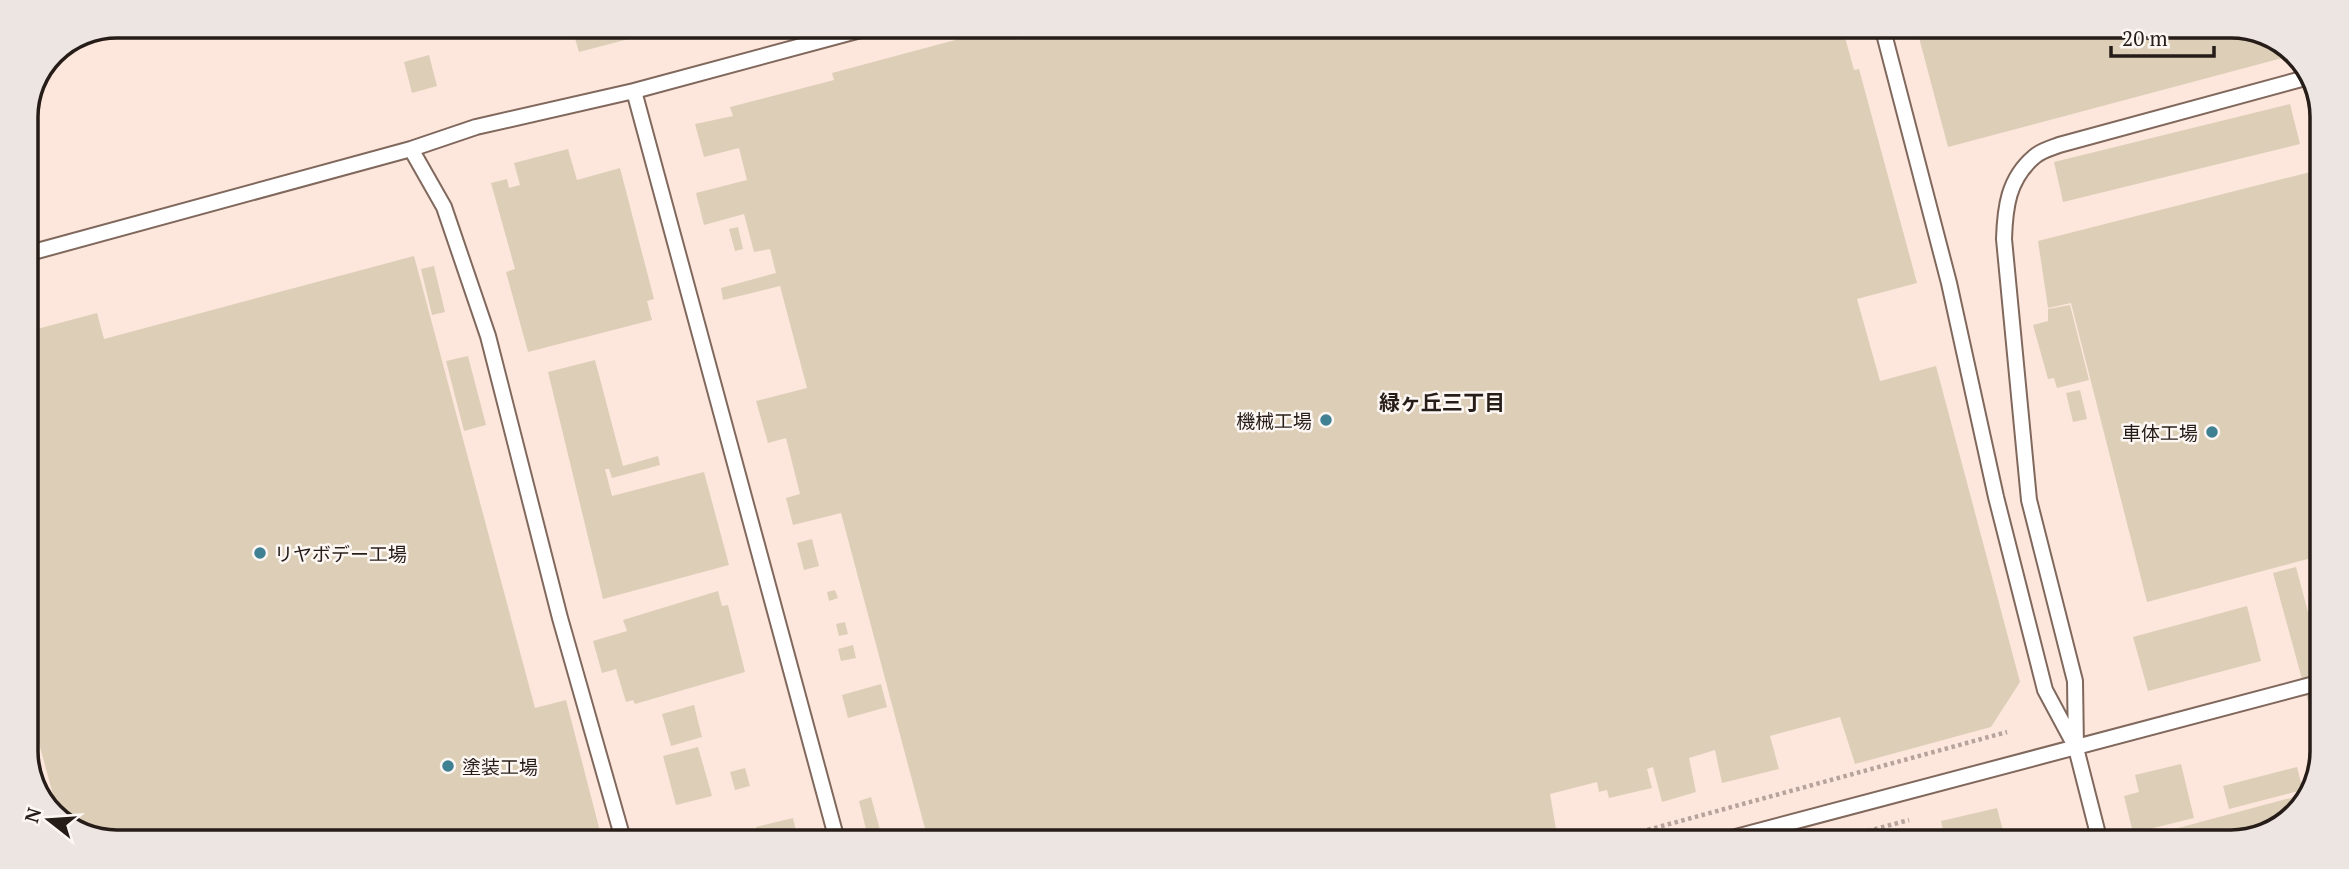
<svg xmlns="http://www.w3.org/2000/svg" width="2349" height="869" font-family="'PT Serif','Noto Sans JP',serif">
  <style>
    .building { fill: #ddcfb7 }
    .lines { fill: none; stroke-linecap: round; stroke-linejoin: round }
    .lane-casing { stroke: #80685d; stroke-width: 18 }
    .path { stroke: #b6a39b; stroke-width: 4.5; stroke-dasharray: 3.5 3.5; stroke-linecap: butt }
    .lane { stroke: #fff; stroke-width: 14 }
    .poi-dot { fill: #3f8093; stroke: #fdf7f4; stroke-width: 2.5 }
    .labels { text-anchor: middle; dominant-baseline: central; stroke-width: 5; stroke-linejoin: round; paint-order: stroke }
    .poi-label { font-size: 19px; fill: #261c18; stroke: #fdf7f4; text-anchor: end }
    .neighbourhood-label { font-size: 21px; font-weight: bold; fill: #261c18; stroke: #fdf7f4 }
    .rim { fill: none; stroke: #261c18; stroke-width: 3.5 }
  </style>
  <rect width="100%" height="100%" fill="#fde6dc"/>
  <!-- building -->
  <path class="building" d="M237,27H262L260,34Z
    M705,28H737L708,37Z
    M1000,28H1012L1016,40L1058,28L1843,30L1854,70L1859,69L1917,283L1857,299L1880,381L1936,366L2020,682L1991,727L1855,764L1840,717L1770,736L1779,769L1722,783L1715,750L1689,758L1696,792L1662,802L1653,767L1647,769L1652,788L1609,798L1607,790L1599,792L1597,782L1550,794L1556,829L1507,841L928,840L841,513L793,525L786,498L800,494L786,438L768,443L756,401L807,388L780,286L723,300L721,288L776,273L770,249L754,252L744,214L704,225L696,193L747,180L739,148L704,157L695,124L733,116L730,107L834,80L832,73Z
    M1917,30L2261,31L2294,55L1948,147Z
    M640,32V36L579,52L574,35Z
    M429,55L437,86L412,93L404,62Z
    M2290,104L2300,144L2063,202L2054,162Z
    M568,149L577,180L620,168L654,299L647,301L652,320L528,352L506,272L515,269L491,183L507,179L509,188L520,185L514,163Z
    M2322,169L2319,556L2147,602L2071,303L2048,308L2038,241Z
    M27,178L34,204L26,206V178Z
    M738,227L743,249L735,251L729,229Z
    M414,256L535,708L566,700L602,839L88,838L59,817L26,695V411L30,410L26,395V374L31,373L26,356V332L97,313L104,339Z
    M434,266L445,312L432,315L421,269Z
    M2070,305L2089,380L2057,388L2054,378L2048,379L2033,325L2048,321V309Z
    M468,356L486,425L464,431L446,361Z
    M595,360L623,466L658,456L660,465L612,478L609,469H605L612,496L704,472L729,565L603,599L548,372Z
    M2080,390L2087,419L2073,422L2066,393Z
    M812,539L819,566L804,570L797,543Z
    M2296,567L2319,653L2317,734L2273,573Z
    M835,590L838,598L829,601L827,592Z
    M718,591L722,606L728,605L745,672L635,704L633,700L626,702L616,669L602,673L593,641L627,631L623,620Z
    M2247,606L2261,661L2148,691L2133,637Z
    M845,622L848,634L839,636L836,624Z
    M853,645L856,658L841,661L838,649Z
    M881,684L887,707L848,718L842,695Z
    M694,705L702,737L671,746L662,714Z
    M698,747L712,796L676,805L663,756Z
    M2181,764L2194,818L2133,833L2124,796L2139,792L2135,775Z
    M2297,767L2303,790L2229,809L2223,786Z
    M745,768L750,786L735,790L730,772Z
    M2309,793L2282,827L2232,843L2126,842Z
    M871,797L880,830L867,833L859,801Z
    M1997,808L2006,842H1918L1944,834L1941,821Z
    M793,818L798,839H759L756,827Z
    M903,834L904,840H887V839Z"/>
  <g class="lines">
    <defs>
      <path id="lane" d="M1883,30L1949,283L1996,497L2045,690L2074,744
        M634,91L837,840
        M411,149L444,207L488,336L560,618L623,839
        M26,254L411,149L476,127L634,91L868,28
        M1717,842L2318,683
        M2100,842L2076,748L2075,681L2029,500L2004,239C2005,208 2008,179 2034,157C2040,151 2051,148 2059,145L2309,77"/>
    </defs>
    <!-- lane casing -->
    <use href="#lane" class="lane-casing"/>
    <!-- path -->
    <path class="path" d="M2310,715L2318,712
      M1607,841L2007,732
      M1827,842L1909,820"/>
    <!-- lane -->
    <use href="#lane" class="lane"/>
  </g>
  <!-- markers -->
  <g class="poi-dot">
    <circle cx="1326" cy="420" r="7"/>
    <circle cx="2212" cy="432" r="7"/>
    <circle cx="260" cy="553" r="7"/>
    <circle cx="448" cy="766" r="7"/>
  </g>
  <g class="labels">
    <!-- poi labels -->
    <g class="poi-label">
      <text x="1312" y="420">機械工場</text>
      <text x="2198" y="432">車体工場</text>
      <text x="274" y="553" text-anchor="start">リヤボデー工場</text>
      <text x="462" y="766" text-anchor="start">塗装工場</text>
    </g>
    <!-- neighbourhood labels -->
    <g class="neighbourhood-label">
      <text x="1442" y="402">緑ヶ丘三丁目</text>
    </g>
  </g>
  <!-- crop -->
  <path d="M0 0H2349V869H0ZM117 38H2231A79 79 0 0 1 2310 117V751A79 79 0 0 1 2231 830H117A79 79 0 0 1 38 751V117A79 79 0 0 1 117 38Z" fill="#ece5e2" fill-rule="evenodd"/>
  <path class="rim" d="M117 38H2231A79 79 0 0 1 2310 117V751A79 79 0 0 1 2231 830H117A79 79 0 0 1 38 751V117A79 79 0 0 1 117 38Z"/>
  <!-- north arrow -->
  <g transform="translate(49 820) rotate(287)" stroke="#fdf7f4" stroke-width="5" paint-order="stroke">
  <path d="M0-5L12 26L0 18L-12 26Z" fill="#261c18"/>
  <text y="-10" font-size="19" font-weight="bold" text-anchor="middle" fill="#261c18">N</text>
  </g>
  <!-- scale -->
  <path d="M2111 46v10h103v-10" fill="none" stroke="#261c18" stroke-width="3.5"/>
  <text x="2122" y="46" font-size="21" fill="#261c18" stroke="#fdf7f4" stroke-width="5" paint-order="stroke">20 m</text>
</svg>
